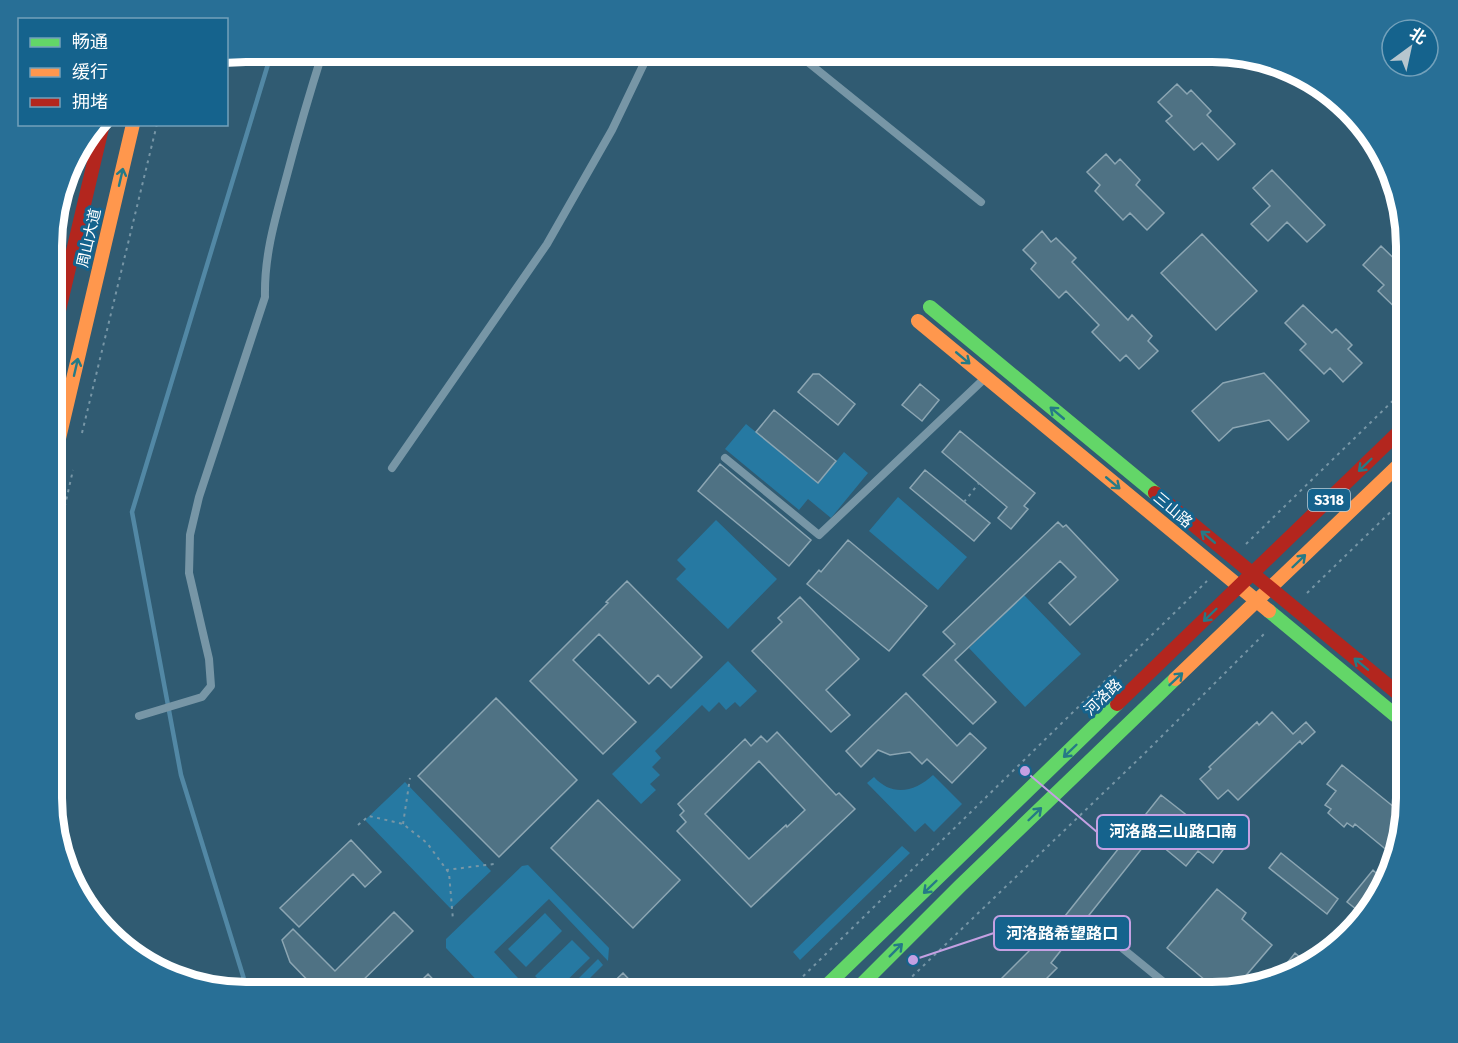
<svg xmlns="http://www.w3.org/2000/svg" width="1458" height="1043" font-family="'Fira Sans','Noto Sans SC',sans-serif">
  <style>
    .green { fill: #2679a2 }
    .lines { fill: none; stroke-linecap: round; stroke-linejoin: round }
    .stream { stroke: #5288a5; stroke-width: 4.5 }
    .building { fill: #4f7284; stroke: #8ca6b3; stroke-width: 1.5; fill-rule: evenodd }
    .path { stroke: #7796a6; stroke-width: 2; stroke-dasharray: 3 4.5; stroke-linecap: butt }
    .lane { stroke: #7796a6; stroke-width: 8 }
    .fast { stroke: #63d668; stroke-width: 14 }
    .slow { stroke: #ff974d; stroke-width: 14 }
    .jam { stroke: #b3261e; stroke-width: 14 }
    .oneway { stroke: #257a86 }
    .labels { text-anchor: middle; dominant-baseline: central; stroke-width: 6; stroke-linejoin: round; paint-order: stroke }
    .shield { fill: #15638d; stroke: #b9d0dd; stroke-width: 1.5 }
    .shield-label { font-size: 14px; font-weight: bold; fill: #fff }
    .street-label { font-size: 15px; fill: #fff; stroke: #15638d }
    .rim { fill: none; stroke: #fff; stroke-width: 8 }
    .leader { fill: none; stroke: #c4a0e2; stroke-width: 2 }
    .callout-dot { fill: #c4a0e2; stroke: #15638d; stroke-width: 2 }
    .callout { fill: #15638d; stroke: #c4a0e2; stroke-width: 2 }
    .callout-label { font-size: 16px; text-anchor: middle; font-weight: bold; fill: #fff }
  </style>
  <rect width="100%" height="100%" fill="#305b72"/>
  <!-- green -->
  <path class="green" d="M746,424L818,483L844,452L868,473L831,518L808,499L799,510L725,449Z
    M898,497L967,557L938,590L869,531Z
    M716,520L777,579L728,629L676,579L686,569L677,560Z
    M1024,595L1081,654L1025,707L969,648Z
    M728,661L757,691L740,707L735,702L726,710L719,702L709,712L702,705L655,751L661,758L652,767L660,775L650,784L656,790L641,804L612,774Z
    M933,775L962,804L934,832L925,823L915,832L867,783L874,777C892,797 915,792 933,775Z
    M405,782L491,871L451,909L365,820Z
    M902,846L910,853L800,960L793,952Z
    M528,865L609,948L608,961L549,899L494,952L531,992H488L446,948V939L522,866Z
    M545,913L562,931L526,967L508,949Z
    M572,940L590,958L555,992H551L535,976Z
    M598,959L603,965L576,992H565Z"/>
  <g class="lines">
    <!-- stream -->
    <path class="stream" d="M248,992L181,775L132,512L272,51"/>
  </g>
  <!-- building -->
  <path class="building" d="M1177,84L1187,94L1191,90L1211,111L1207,115L1235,144L1218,160L1202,143L1194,150L1166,121L1172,116L1158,102Z
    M1106,154L1115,164L1120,159L1140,180L1136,185L1164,213L1147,230L1130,213L1123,220L1095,191L1100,185L1087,172Z
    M1272,170L1325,225L1307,242L1287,222L1268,241L1251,224L1270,206L1253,188Z
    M1042,231L1051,242L1056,238L1076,258L1072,262L1128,320L1132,315L1152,336L1148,341L1158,351L1139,369L1126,355L1120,361L1092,332L1099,325L1066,291L1059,298L1031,269L1036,263L1023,250Z
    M1202,234L1257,291L1216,330L1161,273Z
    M1381,246L1407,271V319L1378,291L1384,285L1363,265Z
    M1303,305L1332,333L1336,329L1352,345L1348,349L1362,363L1343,382L1330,368L1324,374L1300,350L1306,344L1285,323Z
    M1264,373L1309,421L1288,440L1269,420L1233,428L1219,441L1192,411L1223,383Z
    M813,374H819L855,404L838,425L798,392Z
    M920,384L939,400L922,421L902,405Z
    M774,410L836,461L818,483L756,432Z
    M960,431L1035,493L1024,506L1028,509L1011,529L998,518L1007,507L942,452Z
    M720,464L811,540L789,566L698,491Z
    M925,470L990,523L974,541L910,488Z
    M1058,522L1063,527L1066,525L1118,580L1070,625L1049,603L1076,577L1060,561L955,660L996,702L973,724L923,675L955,644L943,632Z
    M848,540L927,606L889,651L807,584L819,570L821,572Z
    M627,581L702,657L671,688L658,675L649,684L599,634L573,660L636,722L603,754L530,681L608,603L606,602Z
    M800,597L859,659L826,690L850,715L831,732L752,651L782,622L778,618Z
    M906,693L957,746L970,733L986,748L952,783L927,759L922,764L910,752L890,755L878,750L861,767L846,751Z
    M496,698L577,780L499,857L418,776Z
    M1272,712L1293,734L1306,722L1315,732L1302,744L1300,741L1238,800L1228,790L1218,799L1200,779L1211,769L1209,767L1257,722L1259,725Z
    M777,732L836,795L839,793L855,809L751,907L677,831L686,822L680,815L684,811L678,804L745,739L751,746L761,736L767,742ZM759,761L805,810L787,827L786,825L749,859L705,814Z
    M1342,765L1405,816L1401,837L1389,852L1355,824L1353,827L1347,823L1344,827L1328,813L1331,809L1325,805L1336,791L1327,784Z
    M1161,795L1226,846L1213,863L1198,851L1186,866L1151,837L1051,963L1057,968L1033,992H988L1034,946L1038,950Z
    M598,800L680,880L633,928L551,848Z
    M351,840L381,872L365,887L353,874L299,927L280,908Z
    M1281,853L1338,899L1327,914L1269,868Z
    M1395,853L1398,855L1397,860L1366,917L1347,902L1373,870L1377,874Z
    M1217,889L1246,913L1242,919L1272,945L1237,986L1218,991L1167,948Z
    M394,912L413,931L351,992H319L290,962L282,940L293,929L335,971Z
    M1295,953L1308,964L1299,972L1276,977Z
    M623,973L641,992H603Z
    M428,974L445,992H410Z"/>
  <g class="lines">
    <!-- path -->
    <path class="path" d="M53,227L59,202
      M82,433L157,124
      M964,502L979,483
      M1246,544L1407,387
      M53,558L73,470
      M1307,593L1407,496
      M403,824L410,778
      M358,825L369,816L403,824L427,843L449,873L453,920
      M446,870L494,864
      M474,992L475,988
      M787,992L1207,581
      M896,992L1146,752L1266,632"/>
    <!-- lane -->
    <path class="lane" d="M794,51L981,202
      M806,60L812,51
      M725,458L819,535L984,379
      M392,468L547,244L612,130L650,51
      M139,716L202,697L211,686L209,659L189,573L190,535L199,497L265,297C264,254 276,216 287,175C298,133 310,92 323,51
      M1095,926L1176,992"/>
    <!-- fast -->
    <path class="fast" d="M930,307L1155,493
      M1269,611L1407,725
      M820,992L1117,704
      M854,992L960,886L1175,679"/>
    <!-- slow -->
    <path class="slow" d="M918,321L1269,611
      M53,464L133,124
      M1175,679L1407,457"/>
    <!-- jam -->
    <path class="jam" d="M53,336L103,124
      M1155,493L1407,701
      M1117,704L1407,424"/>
  </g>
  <!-- one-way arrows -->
  <defs><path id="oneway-shaft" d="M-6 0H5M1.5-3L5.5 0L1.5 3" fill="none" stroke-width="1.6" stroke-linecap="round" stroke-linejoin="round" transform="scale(1.5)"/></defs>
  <g class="oneway">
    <use href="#oneway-shaft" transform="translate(121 177) rotate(-77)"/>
    <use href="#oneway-shaft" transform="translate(963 358) rotate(40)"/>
    <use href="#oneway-shaft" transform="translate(76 367) rotate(-77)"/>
    <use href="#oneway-shaft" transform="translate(1057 413) rotate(-140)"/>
    <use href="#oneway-shaft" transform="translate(1365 465) rotate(136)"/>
    <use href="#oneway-shaft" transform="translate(1113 483) rotate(40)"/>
    <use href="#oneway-shaft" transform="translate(1208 537) rotate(-140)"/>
    <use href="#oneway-shaft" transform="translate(1299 561) rotate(-44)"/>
    <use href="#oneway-shaft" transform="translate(1210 615) rotate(136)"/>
    <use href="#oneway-shaft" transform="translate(1361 664) rotate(-141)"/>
    <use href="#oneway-shaft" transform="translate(1176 679) rotate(-43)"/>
    <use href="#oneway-shaft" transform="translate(1070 751) rotate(136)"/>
    <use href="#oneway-shaft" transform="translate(1035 814) rotate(-44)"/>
    <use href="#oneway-shaft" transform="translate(930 887) rotate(136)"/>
    <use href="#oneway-shaft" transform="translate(896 950) rotate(-45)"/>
  </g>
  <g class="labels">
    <!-- shield labels -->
    <rect class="shield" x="1308" y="489" width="42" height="22" rx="4.5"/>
    <g class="shield-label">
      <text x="1329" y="500">S318</text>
    </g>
    <!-- street labels -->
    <g class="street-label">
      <text transform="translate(89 238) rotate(-77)">周山大道</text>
      <text transform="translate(1173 510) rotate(40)">三山路</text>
      <text transform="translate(1103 697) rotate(-44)">河洛路</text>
    </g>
  </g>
  <!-- crop -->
  <path d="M0 0H1458V1043H0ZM246 62H1212A184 184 0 0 1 1396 246V798A184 184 0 0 1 1212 982H246A184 184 0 0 1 62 798V246A184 184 0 0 1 246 62Z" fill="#286f96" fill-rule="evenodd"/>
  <path class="rim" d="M246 62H1212A184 184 0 0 1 1396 246V798A184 184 0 0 1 1212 982H246A184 184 0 0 1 62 798V246A184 184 0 0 1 246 62Z"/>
  <!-- callouts -->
  <path class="leader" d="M1025 771L1097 832M913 960L994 933"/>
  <g class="callout-dot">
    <circle cx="1025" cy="771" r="6"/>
    <circle cx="913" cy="960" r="6"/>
  </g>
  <g class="callout">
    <rect x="1097" y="815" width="152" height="34" rx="6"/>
    <rect x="994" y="916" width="136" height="34" rx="6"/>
  </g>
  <g class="callout-label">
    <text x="1173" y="837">河洛路三山路口南</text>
    <text x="1062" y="939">河洛路希望路口</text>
  </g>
  <!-- legend -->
  <rect x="18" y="18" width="210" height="108" fill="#15638d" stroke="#73a1bb" stroke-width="1.5"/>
  <rect x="30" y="38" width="30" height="9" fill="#63d668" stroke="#73a1bb" stroke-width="1.5"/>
  <text x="72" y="48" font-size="18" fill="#ffffff">畅通</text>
  <rect x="30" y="68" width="30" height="9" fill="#ff974d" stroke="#73a1bb" stroke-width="1.5"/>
  <text x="72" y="78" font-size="18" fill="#ffffff">缓行</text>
  <rect x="30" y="98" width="30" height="9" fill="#b3261e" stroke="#73a1bb" stroke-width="1.5"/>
  <text x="72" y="108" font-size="18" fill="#ffffff">拥堵</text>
  <!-- north arrow -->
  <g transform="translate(1410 48) rotate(33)"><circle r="28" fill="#15638d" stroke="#73a1bb" stroke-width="1.5"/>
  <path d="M0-4.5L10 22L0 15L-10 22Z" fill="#b7c6ce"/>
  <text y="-9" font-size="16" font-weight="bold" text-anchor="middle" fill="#ffffff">北</text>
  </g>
</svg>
